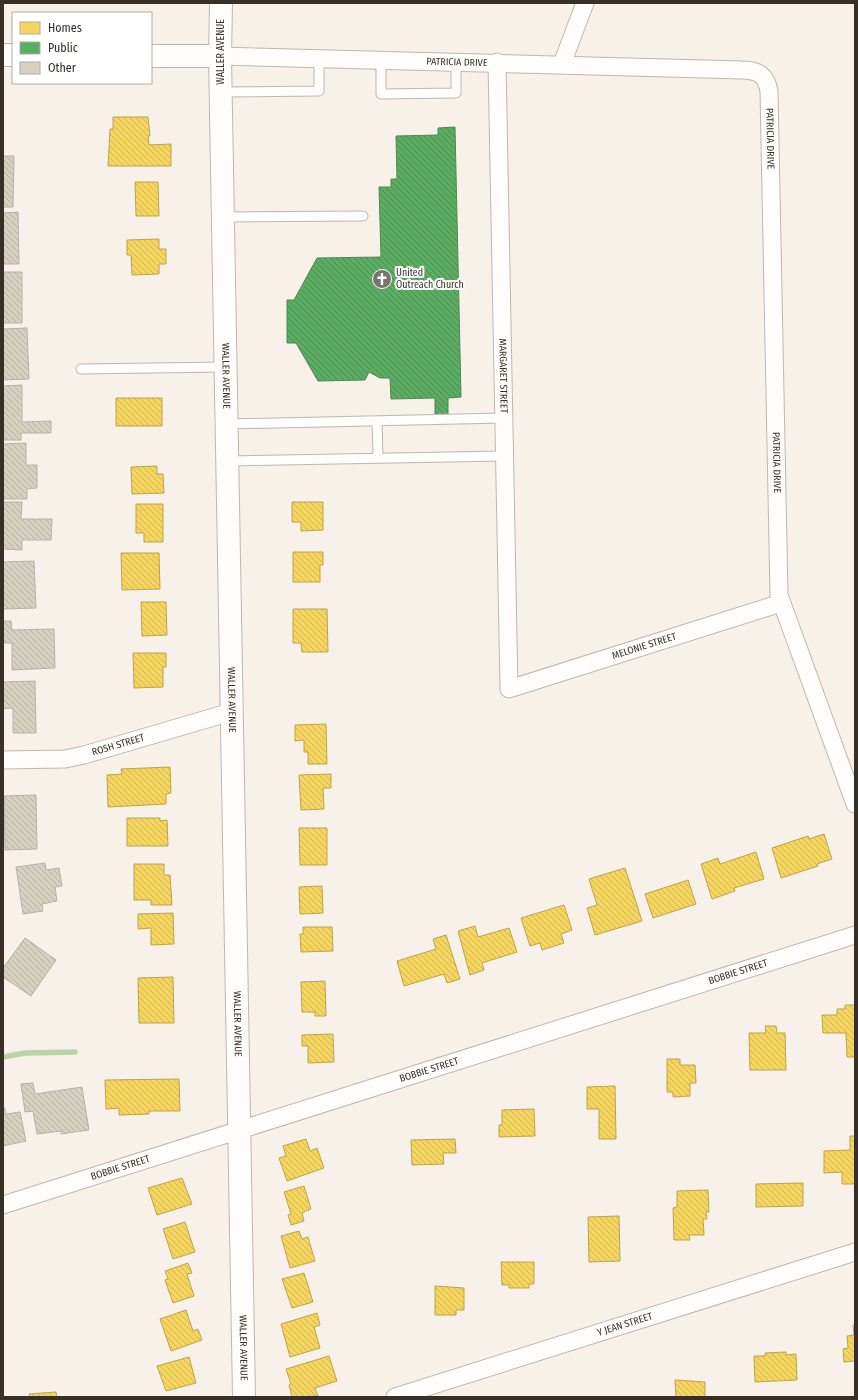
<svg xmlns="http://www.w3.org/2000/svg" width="858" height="1400" font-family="'Fira Sans Condensed',sans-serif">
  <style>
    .homes { fill: url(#homes-back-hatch); stroke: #bda44c }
    .public { fill: url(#public-back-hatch); stroke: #50884f }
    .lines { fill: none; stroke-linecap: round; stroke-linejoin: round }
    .stream { stroke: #bbd4a5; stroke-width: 5.5 }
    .building { fill: url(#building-back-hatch); stroke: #b6b2aa }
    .lane-casing { stroke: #beb7af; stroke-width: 11 }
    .street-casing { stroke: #beb7af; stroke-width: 19 }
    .secondary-casing { stroke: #beb7af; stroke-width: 24 }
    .lane { stroke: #fefdfc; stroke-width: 9 }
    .street { stroke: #fefdfc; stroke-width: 17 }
    .secondary { stroke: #fefdfc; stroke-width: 22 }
    .labels { text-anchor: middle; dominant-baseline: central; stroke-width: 4; stroke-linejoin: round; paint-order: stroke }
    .street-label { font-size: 10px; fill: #383026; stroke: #fff }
    .poi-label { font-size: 10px; fill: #383026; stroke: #fff; text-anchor: start }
  </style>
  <defs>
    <pattern id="homes-back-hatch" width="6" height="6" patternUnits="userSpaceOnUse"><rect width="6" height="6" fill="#f6d55c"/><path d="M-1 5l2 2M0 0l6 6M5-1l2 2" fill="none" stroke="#d4b750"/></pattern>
    <pattern id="public-back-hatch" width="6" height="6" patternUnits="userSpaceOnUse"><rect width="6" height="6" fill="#5aae61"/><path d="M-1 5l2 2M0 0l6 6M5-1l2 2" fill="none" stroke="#4b8e50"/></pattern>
    <pattern id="building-back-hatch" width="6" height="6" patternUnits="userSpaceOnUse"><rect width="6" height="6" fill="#d6d1bf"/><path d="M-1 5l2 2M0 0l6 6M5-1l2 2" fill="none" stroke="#b8b4a4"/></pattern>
  </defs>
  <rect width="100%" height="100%" fill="#f8f1e9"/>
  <!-- homes -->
  <path class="homes" d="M113,117H148L150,136H148L149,145L171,144V166H108L110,129H113Z
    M135,182H158L159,216H136Z
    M159,239V249H166V264H159V274L132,275L131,255H127V240Z
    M116,398H162V426H116Z
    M157,466V474H163L164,493L132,494L131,467Z
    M292,502H323V530L301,531V522H292Z
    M136,504H163V542H144V533H136Z
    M293,552H323V565H320V582H293Z
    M121,553H159L160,589L122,590Z
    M141,602H166L167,635L142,636Z
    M293,609H327L328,652H302L301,643H293Z
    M133,653H166V667H163V687L134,688Z
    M326,724L327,764H308V752H304V740L295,741V725Z
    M170,767L171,793L166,794V804L108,807L107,775L122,774L121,769Z
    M331,774V788H323L324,809L301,810L299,775Z
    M127,818H160V821L167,820L168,846H127Z
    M299,828H327V865H300Z
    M824,834L832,859L817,864L818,866L781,878L772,848L808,836L809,839Z
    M756,852L764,879L734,888L735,891L712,899L701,864L718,858L720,864Z
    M134,864H164V875H170L172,905H151V900H134Z
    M625,868L642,921L595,935L587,908L597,905L589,879Z
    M688,880L696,904L653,918L645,894Z
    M322,886L323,913L300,914L299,887Z
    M564,905L572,930L561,934L564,943L542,950L540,943L530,946L521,918Z
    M173,913L174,944L151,945V928L138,929V914Z
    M475,926L478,937L509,928L517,952L482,963L484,970L470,975L458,931Z
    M303,927H332L333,951L301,952L300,934H303Z
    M446,935L460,979L447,983L444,974L404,986L397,961L436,949L433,939Z
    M173,977L174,1023H139L138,978Z
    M325,981L326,1016H315V1012H302L301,982Z
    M845,1005H855V1057H847L846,1033H823L822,1015H837V1009H845Z
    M765,1026H776L777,1033H785L786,1070H750L749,1033H766Z
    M333,1034L334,1062L308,1063V1046H302V1035Z
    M667,1059H680V1065H695L696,1083H690V1096L673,1097V1092H667Z
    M179,1079L180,1111H149V1114L119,1115V1108L106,1109L105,1080Z
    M615,1086L616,1139H599V1109H587V1087Z
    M534,1109L535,1136L499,1137V1125H502V1110Z
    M850,1136H855V1184H842V1172L824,1173V1151L850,1150Z
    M306,1139L310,1151L317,1148L324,1168L287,1181L279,1158L286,1156L283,1146Z
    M455,1139L456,1153H443L444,1164L412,1165L411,1140Z
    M182,1178L192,1204L157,1215L148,1188Z
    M803,1183V1206L756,1207V1184Z
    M304,1186L311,1209L302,1213L304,1221L291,1225L288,1215L291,1214L284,1192Z
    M708,1190L709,1212H706L707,1219H703L704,1235H689L690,1240H674L673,1208L677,1207V1191Z
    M619,1216L620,1261L589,1262L588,1217Z
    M185,1222L195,1252L173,1259L163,1229Z
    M299,1231L302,1239L308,1237L315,1261L290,1268L281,1236Z
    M501,1262H534V1284H529V1288H509V1285H502Z
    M188,1263L192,1273L187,1274L194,1296L173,1303L165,1280L168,1279L165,1271Z
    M304,1273L313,1302L292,1308L282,1279Z
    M435,1286L464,1288V1310H456V1315H435Z
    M186,1310L193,1331L198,1329L202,1340L171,1351L160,1319Z
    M317,1313L320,1325L314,1327L320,1348L290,1357L281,1324Z
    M853,1325H855V1361L844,1362L843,1349L848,1348L847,1336L854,1335Z
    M786,1352V1355L796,1354L797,1380L755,1382L754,1356H765V1353Z
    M329,1356L337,1381L315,1388L318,1396L292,1397L289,1385L291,1384L286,1369Z
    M189,1357L196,1383L166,1391L157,1366Z
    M675,1380L705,1382V1397H676Z
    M56,1392L57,1397H30L29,1394Z"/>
  <!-- public -->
  <path class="public" d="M455,127L461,397L448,398V415H435V398L391,399L390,378H380L369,372L365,380L318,381L296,343H287V300H294L317,258L381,257L379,187H391V179H397L396,136L438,135V128Z"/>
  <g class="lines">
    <!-- stream -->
    <path class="stream" d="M3,1057L25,1053L75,1052"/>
  </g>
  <!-- building -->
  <path class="building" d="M3,156H14L13,207H3Z
    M18,212L19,264H3V213Z
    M3,272H22V323H3Z
    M27,328L29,379L3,380V329Z
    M22,385V422L51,421V433H21V440H3V386Z
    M26,443V465H37V488L27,489V499H3V444Z
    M3,502H22L21,519H52L51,540H22V550L3,549Z
    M34,561L36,608L3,609V562Z
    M3,621H11L12,630L54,629L55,668L12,670V643H3Z
    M35,681L36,733H13V708L3,709V682Z
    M36,795L37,849L5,850L4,796Z
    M45,863L46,870L59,868L62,886L55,887L57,901L42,904L43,911L23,914L16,867Z
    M25,938L56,960L31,996L3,977V968Z
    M33,1083L35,1094L82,1087L89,1130L61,1134V1131L37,1134L33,1111L25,1112L21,1084Z
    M5,1108L6,1114L20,1112L26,1141L3,1146V1109Z"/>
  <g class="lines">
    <defs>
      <path id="lane" d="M381,59V94L456,93V61
        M221,92L319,91V58
        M223,217L363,216
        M81,369L225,367
        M377,421L378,458
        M227,424L504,418
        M227,461L504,456"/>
      <g id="street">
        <path id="s1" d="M220,56L742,70C758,70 766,75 769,91L779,595L855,804"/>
        <path id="s2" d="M497,62L509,689L781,603"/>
        <path d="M562,64L585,3"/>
        <path id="s3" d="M3,760L65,759L84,755L231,712"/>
        <path id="s4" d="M3,1205L855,935"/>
        <path id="s5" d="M395,1397L855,1252"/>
      </g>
      <g id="secondary">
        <path id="s6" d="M221,3L220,56L244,1397"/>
        <path d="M3,55H13"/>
        <path d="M151,56H220"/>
      </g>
    </defs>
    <!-- lane casing -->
    <use href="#lane" class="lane-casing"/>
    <!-- street casing -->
    <use href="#street" class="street-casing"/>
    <!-- secondary casing -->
    <use href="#secondary" class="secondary-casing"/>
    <!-- lane -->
    <use href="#lane" class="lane"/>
    <!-- street -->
    <use href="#street" class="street"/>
    <!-- secondary -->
    <use href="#secondary" class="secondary"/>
  </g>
  <!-- icons -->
  <defs>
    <symbol id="church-disc" viewBox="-11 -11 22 22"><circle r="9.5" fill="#7b746a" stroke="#fff"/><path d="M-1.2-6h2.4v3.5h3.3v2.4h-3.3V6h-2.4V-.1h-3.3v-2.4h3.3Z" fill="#fff"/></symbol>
  </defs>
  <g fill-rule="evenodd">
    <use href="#church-disc" x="371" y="268" width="22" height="22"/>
  </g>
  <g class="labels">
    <!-- street labels -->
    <g class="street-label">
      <text transform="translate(221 52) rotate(-90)">WALLER AVENUE</text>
      <text stroke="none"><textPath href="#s1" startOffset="237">PATRICIA DRIVE</textPath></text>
      <text stroke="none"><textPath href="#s1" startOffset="608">PATRICIA DRIVE</textPath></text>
      <text stroke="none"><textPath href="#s6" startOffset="373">WALLER AVENUE</textPath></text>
      <text stroke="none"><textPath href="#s2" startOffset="314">MARGARET STREET</textPath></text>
      <text stroke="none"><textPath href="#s1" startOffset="932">PATRICIA DRIVE</textPath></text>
      <text stroke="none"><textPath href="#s2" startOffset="769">MELONIE STREET</textPath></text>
      <text stroke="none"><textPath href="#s6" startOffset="697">WALLER AVENUE</textPath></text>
      <text stroke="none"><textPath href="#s3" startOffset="117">ROSH STREET</textPath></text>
      <text stroke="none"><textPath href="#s4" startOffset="771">BOBBIE STREET</textPath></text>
      <text stroke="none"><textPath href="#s6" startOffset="1021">WALLER AVENUE</textPath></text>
      <text stroke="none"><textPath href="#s4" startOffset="447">BOBBIE STREET</textPath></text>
      <text stroke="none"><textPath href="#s4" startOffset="123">BOBBIE STREET</textPath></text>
      <text stroke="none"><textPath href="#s5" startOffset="241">Y JEAN STREET</textPath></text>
      <text stroke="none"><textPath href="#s6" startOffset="1345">WALLER AVENUE</textPath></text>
    </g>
    <!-- poi labels -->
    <g class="poi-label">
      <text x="396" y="273">United<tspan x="396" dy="12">Outreach Church</tspan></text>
    </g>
  </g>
  <!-- border -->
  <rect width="858" height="1400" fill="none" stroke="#383026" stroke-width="8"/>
  <!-- legend -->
  <rect x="12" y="12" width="140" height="72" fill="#ffffff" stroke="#afaca8"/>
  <rect x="20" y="22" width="20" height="12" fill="#f6d55c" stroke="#afaca8"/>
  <text x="48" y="32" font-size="12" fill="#383026">Homes</text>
  <rect x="20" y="42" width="20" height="12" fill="#5aae61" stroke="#afaca8"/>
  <text x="48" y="52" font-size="12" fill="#383026">Public</text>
  <rect x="20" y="62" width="20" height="12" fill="#d6d1bf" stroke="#afaca8"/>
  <text x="48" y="72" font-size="12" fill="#383026">Other</text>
</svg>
